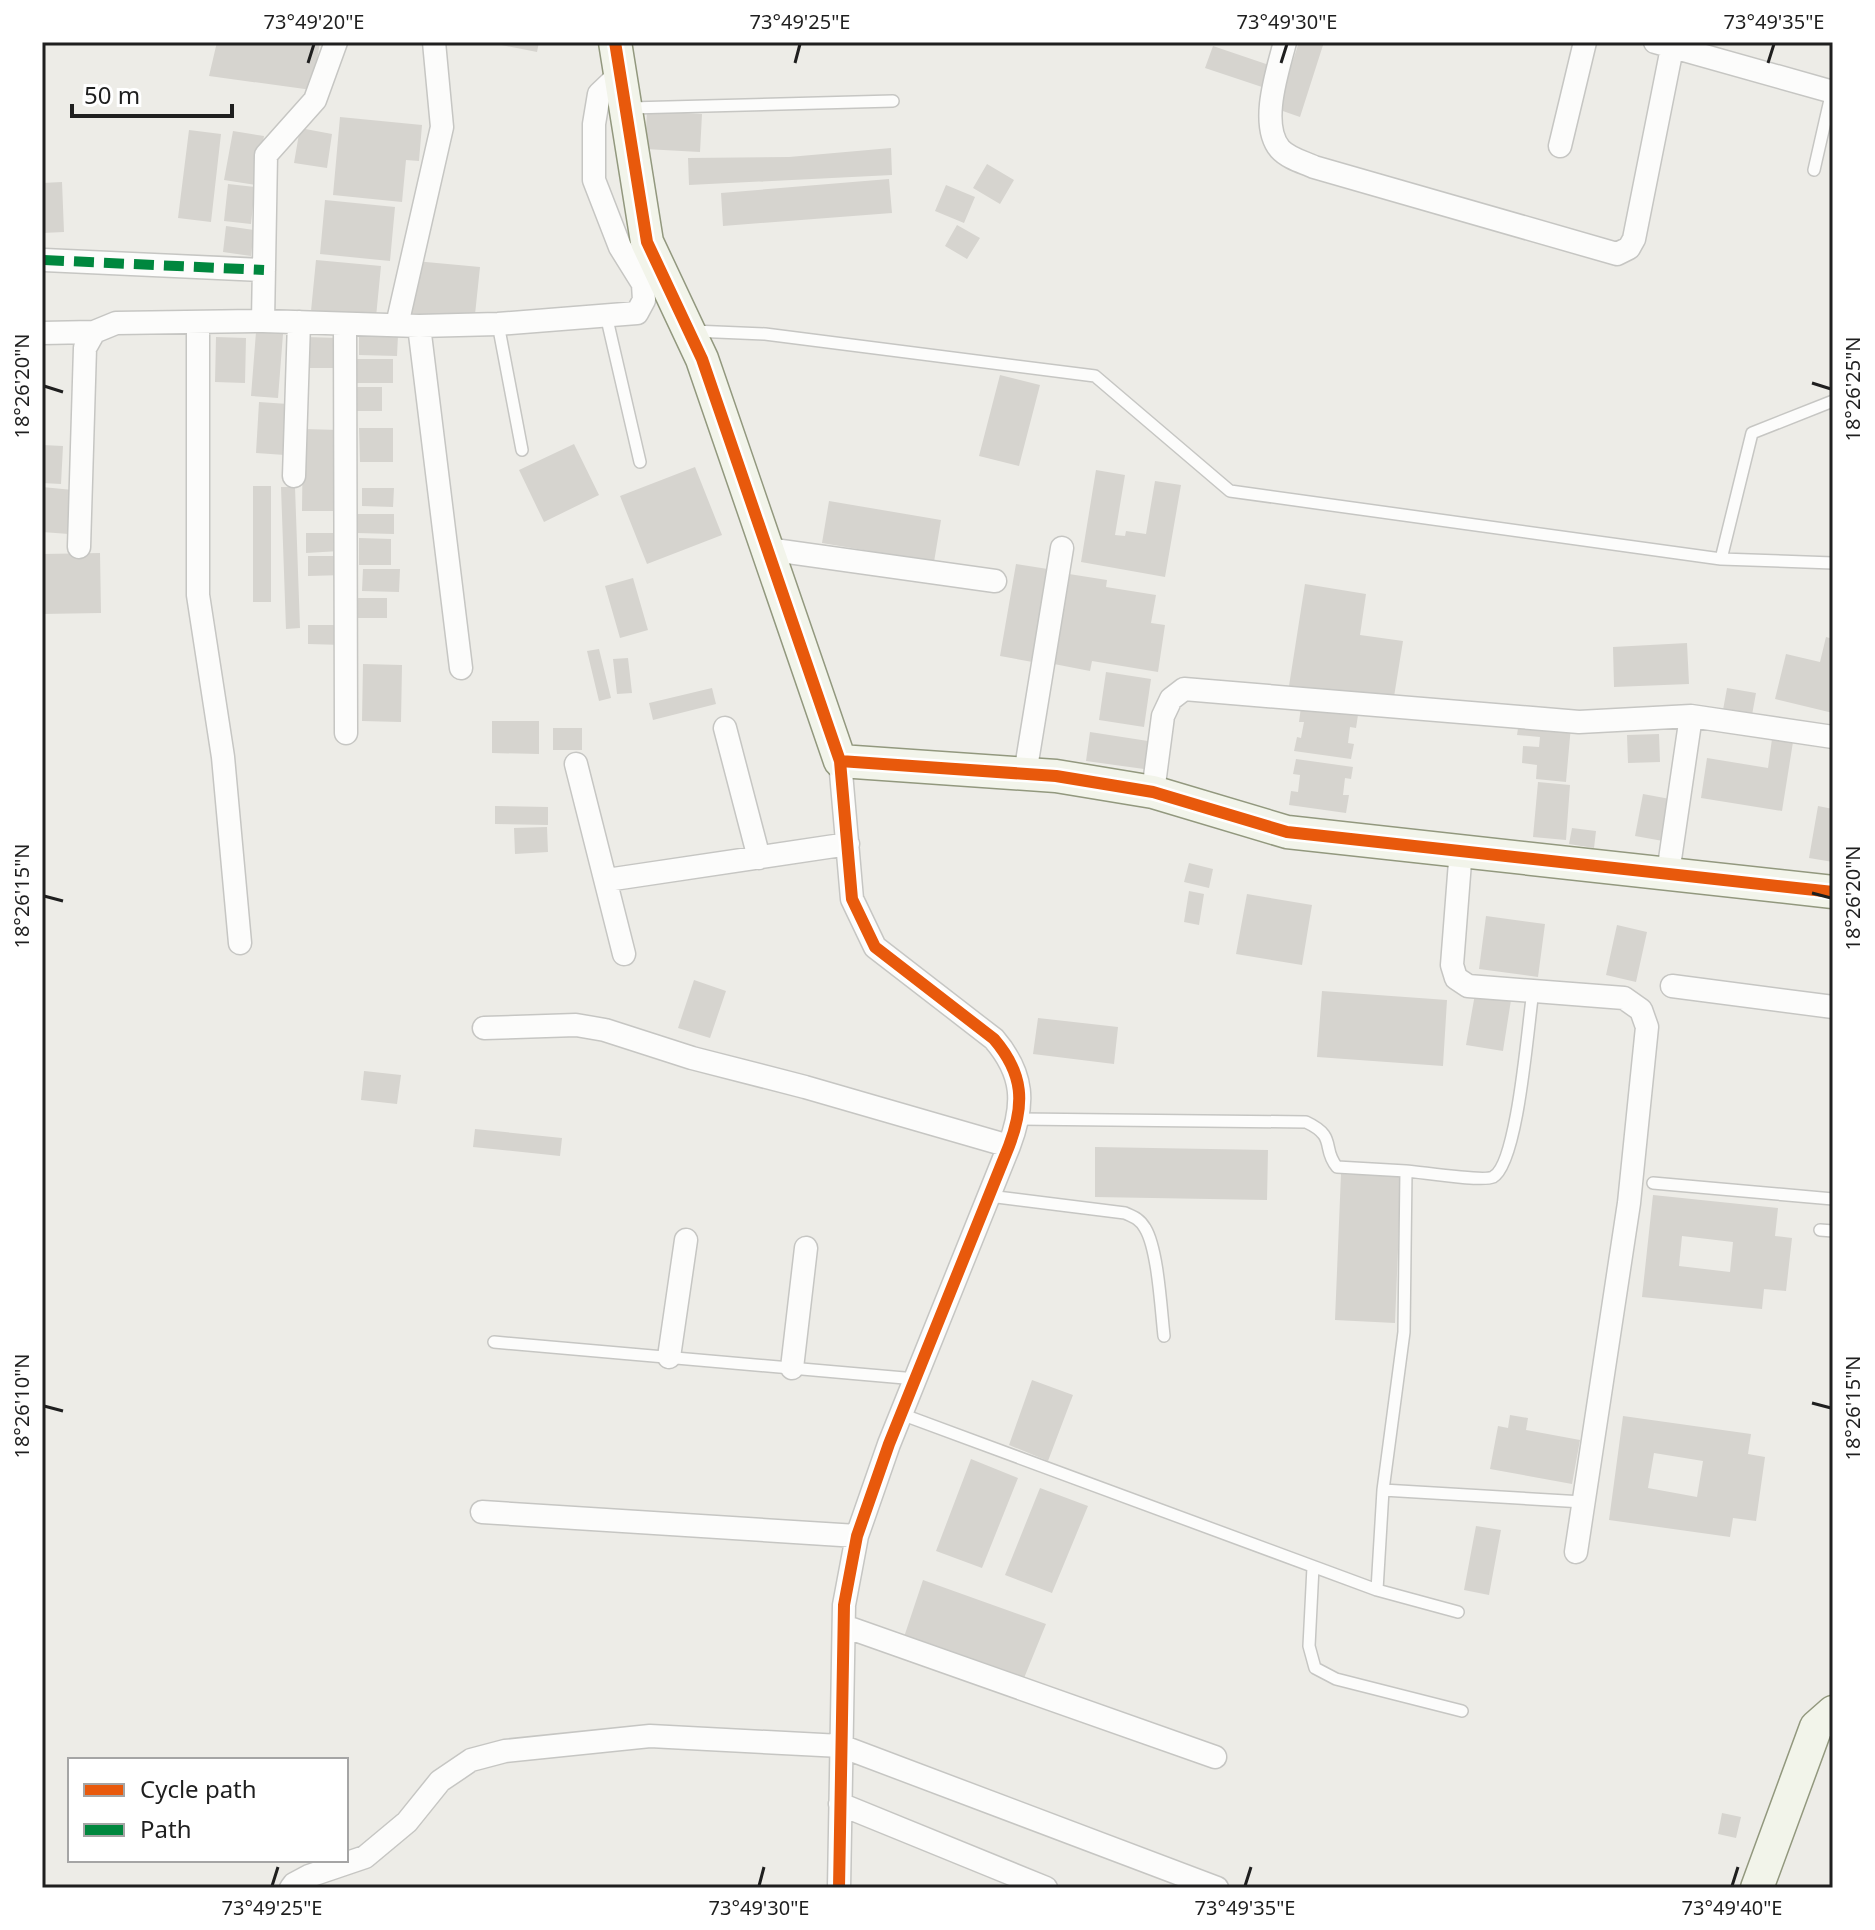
<svg xmlns="http://www.w3.org/2000/svg" width="1875" height="1930" font-family="'Noto Sans',sans-serif">
  <style>
    .building { fill: #d6d4cf; fill-rule: evenodd }
    .lines { fill: none; stroke-linecap: round; stroke-linejoin: round }
    .lane-casing { stroke: #c6c6c3; stroke-width: 14 }
    .street-casing { stroke: #c6c6c3; stroke-width: 25 }
    .secondary-casing { stroke: #92987e; stroke-width: 35 }
    .lane { stroke: #fcfcfb; stroke-width: 11 }
    .street { stroke: #fcfcfb; stroke-width: 22 }
    .secondary { stroke: #f2f4ea; stroke-width: 32 }
    .quiet { stroke: #00873e; stroke-width: 10; stroke-dasharray: 20 10; stroke-linecap: butt }
    .cycleway-casing { stroke: #fff; stroke-width: 17 }
    .cycleway { stroke: #e8590c; stroke-width: 12 }
    .ticks { fill: none; stroke: #1f1f1f; stroke-width: 3 }
    .neatline { fill: none; stroke: #1f1f1f; stroke-width: 3 }
    .ticks-label { font-size: 20px; text-anchor: middle; fill: #1f1f1f }
  </style>
  <rect width="100%" height="100%" fill="#edece7"/>
  <!-- building -->
  <path class="building" d="M217,42H320L312,90L209,76Z
    M486,42H539L537,52Z
    M1299,42H1324L1300,117L1277,109Z
    M1213,46L1269,65L1262,87L1205,68Z
    M647,111L702,114L700,152L645,149Z
    M340,117L422,125L419,161L406,160L402,202L333,195Z
    M300,128L332,134L327,168L294,163Z
    M189,130L221,134L211,222L178,218Z
    M233,131L264,136L256,185L224,180Z
    M891,148L892,175L689,185L688,158L789,157Z
    M987,164L1014,180L1000,204L973,188Z
    M889,179L892,213L723,226L721,193Z
    M62,182L64,232L42,233V183Z
    M228,184L255,187L251,224L224,221Z
    M946,185L975,197L964,223L935,211Z
    M325,200L395,207L390,261L320,254Z
    M957,225L980,238L967,259L945,246Z
    M226,226L254,230L251,256L223,252Z
    M316,260L381,266L376,317L311,311Z
    M415,261L480,267L474,324L410,318Z
    M256,332L283,334L278,398L251,396Z
    M359,335H398L397,356L359,355Z
    M216,337L246,338L245,383L215,382Z
    M306,337L339,338L341,368H306Z
    M351,359H393V383H351Z
    M1000,375L1040,385L1019,466L979,456Z
    M347,387H382V411H348Z
    M259,402L288,404L285,455L256,453Z
    M359,428H393V462H360Z
    M303,429L340,430V511H302Z
    M574,444L599,495L544,522L519,470Z
    M42,445L63,446L61,484L42,483Z
    M695,467L722,535L647,564L620,496Z
    M1096,470L1125,475L1115,535L1125,536L1126,531L1146,534L1155,481L1181,485L1165,577L1081,562Z
    M253,486H271V602H253Z
    M42,487L73,490L69,534L42,532Z
    M281,487H295L300,628L286,629Z
    M362,488H394L393,507L362,506Z
    M829,501L941,520L934,562L822,543Z
    M357,514H394V534L357,533Z
    M306,533H343L340,551L306,553Z
    M359,538L391,539V565H359Z
    M100,553L101,613L42,614V554Z
    M308,556H345V575L308,576Z
    M1016,564L1054,570L1038,663L1000,656Z
    M363,569H400L399,592L362,591Z
    M1069,574L1107,580L1106,587L1156,595L1151,623L1165,625L1158,672L1092,661L1090,671L1054,664Z
    M633,578L648,630L620,638L605,586Z
    M1305,584L1366,594L1360,635L1403,641L1393,703L1289,686Z
    M357,598H387V618H357Z
    M308,625H344L343,645L308,644Z
    M1826,637L1833,639V713L1775,699L1786,654L1820,662Z
    M1687,643L1689,684L1614,687L1613,647Z
    M599,649L611,698L599,701L587,651Z
    M628,658L632,693L617,694L613,659Z
    M363,664L402,665L401,722L362,721Z
    M1106,672L1151,679L1144,727L1099,720Z
    M712,688L716,704L653,720L649,703Z
    M1727,688L1756,693L1752,715L1723,710Z
    M1301,707L1358,715L1356,728L1350,727L1348,743L1354,744L1351,759L1294,751L1297,737L1301,738L1304,722H1299Z
    M492,721H539V754L492,753Z
    M1519,722L1571,726L1566,782L1536,779L1537,765L1522,763L1523,746L1539,747L1540,737L1517,735Z
    M553,728H582V750H553Z
    M1090,732L1148,741L1144,769L1086,761Z
    M1659,734L1660,762L1628,763L1627,735Z
    M1772,739L1793,742L1782,811L1701,798L1707,758L1768,768Z
    M1296,759L1353,767L1351,779L1345,778L1343,795H1349L1346,813L1289,805L1291,791L1298,792L1300,775L1293,774Z
    M1538,782L1570,785L1566,840L1533,837Z
    M1643,794L1670,799L1663,841L1635,836Z
    M495,806L548,807V825L495,824Z
    M1818,806L1833,809V862L1809,858Z
    M547,827L548,852L515,854L514,828Z
    M1572,828L1596,831L1594,848L1569,844Z
    M1189,863L1213,869L1209,888L1184,882Z
    M1189,891L1204,894L1199,925L1184,922Z
    M1247,894L1312,905L1302,965L1236,954Z
    M1486,916L1545,924L1538,977L1479,969Z
    M1617,925L1647,932L1636,982L1606,975Z
    M694,980L726,991L710,1038L678,1028Z
    M1322,991L1447,1000L1443,1066L1317,1057Z
    M1475,994L1511,1000L1503,1051L1466,1045Z
    M1038,1018L1118,1027L1114,1064L1033,1054Z
    M364,1071L401,1075L397,1104L361,1100Z
    M475,1129L562,1138L560,1156L473,1147Z
    M1095,1147L1268,1150L1267,1200L1095,1197Z
    M1341,1174L1401,1176L1395,1323L1335,1320Z
    M1653,1195L1778,1208L1775,1236L1792,1238L1786,1291L1764,1289L1762,1309L1642,1297ZM1682,1236L1733,1242L1730,1272L1679,1266Z
    M1032,1380L1073,1395L1048,1461L1009,1445Z
    M1510,1415L1528,1418L1526,1430L1580,1440L1572,1484L1490,1469L1498,1426L1508,1428Z
    M1623,1416L1751,1434L1748,1454L1765,1457L1756,1521L1733,1518L1730,1537L1609,1520ZM1654,1453L1703,1461L1697,1497L1648,1488Z
    M971,1459L1018,1478L982,1568L936,1551Z
    M1040,1488L1088,1506L1052,1593L1005,1575Z
    M1476,1526L1501,1530L1489,1595L1464,1590Z
    M923,1580L1046,1624L1022,1683L903,1640Z
    M1722,1813L1741,1817L1736,1838L1718,1834Z"/>
  <g class="lines">
    <defs>
      <path id="lane" d="M630,108L893,101
        M1814,170L1832,91
        M606,315L640,462
        M498,324L522,450
        M693,331L765,334L1095,376L1230,491L1721,559L1833,563
        M1721,559L1752,433L1833,401
        M1019,1119L1306,1122C1338,1137 1321,1148 1337,1167L1406,1171
        M1653,1183L1833,1199
        M989,1196L1125,1213C1134,1217 1140,1219 1145,1228C1158,1249 1161,1310 1164,1336
        M1820,1230L1833,1231
        M494,1342L916,1379
        M901,1414L1377,1590L1458,1612
        M1383,1490L1583,1502
        M1313,1567L1309,1646L1315,1668L1336,1679L1462,1711
        M1377,1590L1383,1490L1404,1332L1406,1171C1421,1172 1482,1182 1493,1177C1518,1164 1528,1023 1533,991"/>
      <path id="street" d="M336,42L315,100L266,155L263,321L419,326L461,668
        M1285,42C1278,70 1259,124 1280,149C1288,158 1303,162 1314,167L1617,254L1629,248L1634,239L1672,48
        M1655,42L1833,92
        M1560,146L1585,42
        M44,260L264,270
        M198,322V595L223,757L240,943
        M345,324L346,733
        M397,325L442,127L434,42
        M419,326L498,324L637,313L644,300L643,284L620,247L594,180V124L599,94L620,74
        M42,333L94,332
        M294,476L299,322
        M79,547L85,348L94,332L116,323L263,321
        M767,549L995,581
        M725,728L759,858
        M576,764L624,954
        M1025,774L1062,548
        M1153,792L1163,716L1171,699L1184,689L1579,722L1691,716L1833,737
        M1461,849L1452,965L1456,978L1468,986L1624,998L1641,1010L1647,1027L1629,1203L1576,1552
        M1668,873L1691,716
        M607,880L848,844
        M1672,986L1833,1007
        M484,1028L576,1025L605,1030L692,1058L805,1087L1009,1146
        M669,1357L686,1240
        M792,1368L806,1248
        M482,1512L857,1536
        M844,1626L1215,1757
        M840,1804L1046,1888
        M291,1888L294,1884L309,1876L365,1857L407,1822L440,1781L471,1760L505,1751L650,1736L841,1746L1217,1888
        M839,1888L844,1605L857,1536L889,1444L1009,1146C1025,1104 1024,1074 994,1039L875,947L852,899L840,761"/>
      <path id="secondary" d="M615,42L647,242L702,359L840,761L1056,776L1153,792L1287,832L1833,892
        M1757,1888L1816,1727L1833,1712"/>
    </defs>
    <!-- lane casing -->
    <use href="#lane" class="lane-casing"/>
    <!-- street casing -->
    <use href="#street" class="street-casing"/>
    <!-- secondary casing -->
    <use href="#secondary" class="secondary-casing"/>
    <!-- lane -->
    <use href="#lane" class="lane"/>
    <!-- street -->
    <use href="#street" class="street"/>
    <!-- secondary -->
    <use href="#secondary" class="secondary"/>
    <!-- quiet -->
    <path class="quiet" d="M44,260L264,270"/>
    <defs>
      <path id="cycleway" d="M615,42L647,242L702,359L840,761L1056,776L1153,792L1287,832L1833,892
        M839,1888L844,1605L857,1536L889,1444L1009,1146C1025,1104 1024,1074 994,1039L875,947L852,899L840,761"/>
    </defs>
    <!-- cycleway casing -->
    <use href="#cycleway" class="cycleway-casing"/>
    <!-- cycleway -->
    <use href="#cycleway" class="cycleway"/>
  </g>
  <!-- ticks -->
  <path class="ticks" d="M308,63L314,44M795,63L800,44M1281,63L1287,44M1768,63L1774,44M1812,383L1831,389M44,386L63,392M1812,893L1831,898M44,896L63,901M1812,1403L1831,1408M44,1406L63,1411M272,1886L278,1867M759,1886L764,1867M1245,1886L1251,1867M1732,1886L1738,1867"/>
  <!-- border -->
  <rect width="1875" height="1930" fill="none" stroke="#ffffff" stroke-width="88"/>
  <!-- legend -->
  <rect x="68" y="1758" width="280" height="104" fill="#ffffff" stroke="#a5a5a5" stroke-width="2"/>
  <rect x="84" y="1784" width="40" height="12" fill="#e8590c" stroke="#a5a5a5" stroke-width="2"/>
  <text x="140" y="1798" font-size="24" fill="#1f1f1f">Cycle path</text>
  <rect x="84" y="1824" width="40" height="12" fill="#00873e" stroke="#a5a5a5" stroke-width="2"/>
  <text x="140" y="1838" font-size="24" fill="#1f1f1f">Path</text>
  <!-- scale -->
  <path d="M72 104v12h160v-12" fill="none" stroke="#1f1f1f" stroke-width="4"/>
  <text x="84" y="104" font-size="24" fill="#1f1f1f" stroke="#ffffff" stroke-width="6" paint-order="stroke">50 m</text>
  <rect x="44" y="44" width="1787" height="1842" class="neatline"/>
  <g class="ticks-label">
    <text x="314" y="29">73°49'20"E</text>
    <text x="800" y="29">73°49'25"E</text>
    <text x="1287" y="29">73°49'30"E</text>
    <text x="1774" y="29">73°49'35"E</text>
    <text transform="translate(22 386) rotate(-90)" y="7">18°26'20"N</text>
    <text transform="translate(1853 389) rotate(-90)" y="7">18°26'25"N</text>
    <text transform="translate(22 896) rotate(-90)" y="7">18°26'15"N</text>
    <text transform="translate(1853 898) rotate(-90)" y="7">18°26'20"N</text>
    <text transform="translate(22 1406) rotate(-90)" y="7">18°26'10"N</text>
    <text transform="translate(1853 1408) rotate(-90)" y="7">18°26'15"N</text>
    <text x="272" y="1915">73°49'25"E</text>
    <text x="759" y="1915">73°49'30"E</text>
    <text x="1245" y="1915">73°49'35"E</text>
    <text x="1732" y="1915">73°49'40"E</text>
  </g>
</svg>
